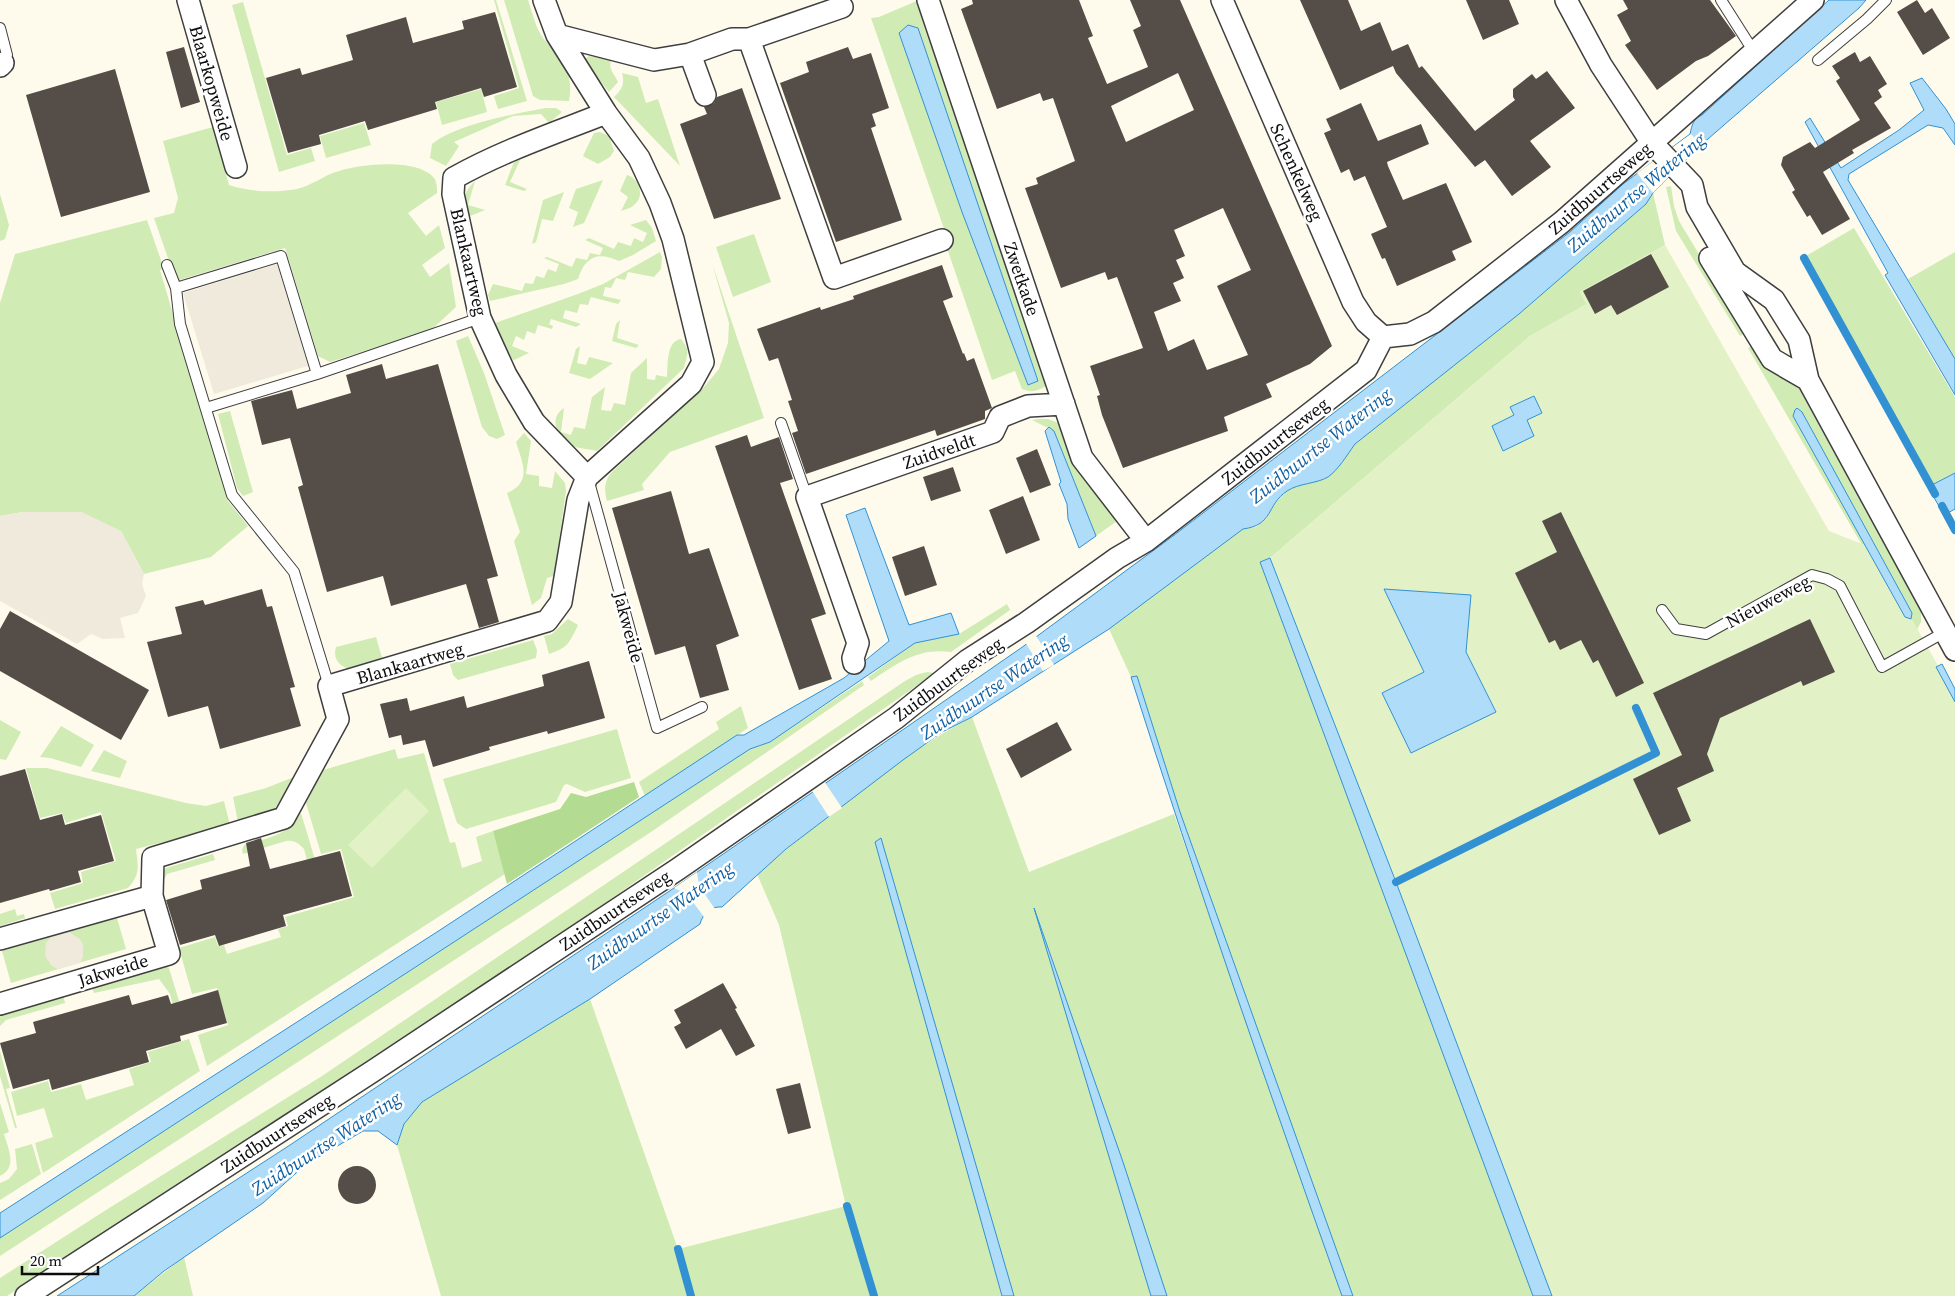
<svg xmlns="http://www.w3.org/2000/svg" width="1955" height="1296" font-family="'Source Serif 4',serif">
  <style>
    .green { fill: #d0ebb4; fill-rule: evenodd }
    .forest { fill: #b3dc92 }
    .pitch { fill: #e2f2c6 }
    .plaza { fill: #efeadb }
    .water { fill: #aedcf9; stroke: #3291d3 }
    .pier { fill: #fffbec }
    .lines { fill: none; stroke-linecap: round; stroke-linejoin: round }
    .stream { stroke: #3291d3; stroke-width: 8 }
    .building { fill: #554d48; fill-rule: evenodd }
    .service-casing { stroke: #3f3f3f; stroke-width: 12 }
    .minor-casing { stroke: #3f3f3f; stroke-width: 24 }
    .service { stroke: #fff; stroke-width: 10 }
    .minor { stroke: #fff; stroke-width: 21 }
    .labels { text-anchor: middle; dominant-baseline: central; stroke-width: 5; stroke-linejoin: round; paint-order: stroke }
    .street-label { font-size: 18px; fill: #0c0c0c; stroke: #fff }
    .water-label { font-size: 19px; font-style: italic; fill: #1161a3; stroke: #fff }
  </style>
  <rect width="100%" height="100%" fill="#fffbec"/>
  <!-- green -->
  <path class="green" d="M494,0H496L527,101L498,109L494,96L519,88Z
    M504,0H528C534,17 538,41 556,49C567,66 573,81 569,101L540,100L533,96Z
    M919,0L924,15L921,17L929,41L932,40L1048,377L1046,386C1037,391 1032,393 1022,389L1015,371L992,380L948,251L951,249L871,18L879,17ZM908,25L918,29L1038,381L1028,385L962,212L899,33Z
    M243,2L287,155L311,148L315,161L279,172L232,5Z
    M589,56L611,60C608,70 615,74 618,82L609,92L587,64L585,59Z
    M622,73L638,77L646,103L658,99L680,166L614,97C622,89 625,84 622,73Z
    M481,89L487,112L442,125L436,102Z
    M546,108H556L562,112L549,123L541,114L513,116L454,142L459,146L446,166L430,158L432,144C457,124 514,114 546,108Z
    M364,123L371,145L326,158L320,136Z
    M213,127L229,185C251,192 274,193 297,189C311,186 324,175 339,171C362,164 417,158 434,178C437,182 437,188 437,193L408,213L426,236L439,225L445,248L422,265L430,277L449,263L456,307L431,330L330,362L318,356L285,248L176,281L154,218L174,213L178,198L163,141Z
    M600,132L609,136L614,151L610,157L598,164L583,156L594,133Z
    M521,158L510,182L527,189L524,191L505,185L514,162Z
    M627,175C639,178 645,196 635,204C632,208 626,209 621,211L628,197L620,191Z
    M603,180L584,223L573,227L578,212L569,208L576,189Z
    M475,181L468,205L485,210L470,216L466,215C463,198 463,193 475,181Z
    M1671,186L1674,206L1679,221L1746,332L1740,336L1676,231L1666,187Z
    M564,192L553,221L542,219L536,242L532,244L543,200Z
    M1653,193L1665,245L1580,292L1587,304L1530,336L1270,558L1260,562L1533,1296H1353L1180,812L1137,676L1131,677L1109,629L1243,529L1256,527L1266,519L1276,502L1287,490L1304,484L1342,463L1355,444L1519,314L1646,204Z
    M0,194L9,225L5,239L0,241Z
    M147,220L164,269L160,270L228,501L248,526L211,557L144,574L121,531L23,512L0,516V303L15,254Z
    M646,220L652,228L656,241L633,255L619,261C597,251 585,257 578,279L564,284L490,301L488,295L493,284L522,291L525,283L533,284L536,276L544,278L548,269L556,272L559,264L544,258L547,257L572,267L576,258L587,260L590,253L600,255L603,248L585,240L589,238L614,249L618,242L631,246L634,238L643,242L647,233L630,225Z
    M1854,228L1955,397V473L1933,484L1806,256Z
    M754,234L771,282L733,297L716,247Z
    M660,252L662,257L661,269L654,277L628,272L625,280L616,278L611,288L605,287L603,296L621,300L618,304L591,297L588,305L580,304L577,313L565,310L563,318L581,324L576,327L551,319L549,324L553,326L552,329L538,325L535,334L527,331L524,340L516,336L512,346L529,353L514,360L510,358L495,323L578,294L603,284Z
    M1955,252V359L1908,279Z
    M712,263L764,418L670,452L642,484L644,490L607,501C604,490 604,482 611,473L704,387L719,369L728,343L729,323Z
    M620,320L617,338L639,345L636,348L612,341L616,324Z
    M468,336L484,373L505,435L497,439L489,436L482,427L456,341Z
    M681,339C691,351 687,354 684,368L597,451C589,449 580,449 573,446C558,439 547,419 564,408L561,432L571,435L574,427L585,429L592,397L605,387L601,410L611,411L614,403L625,405L631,373L647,358V379L655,380L656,375L667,377C668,365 666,341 681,339Z
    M1753,345L1800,387L1807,399L1921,608V622L1914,635L1748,348ZM1802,412L1912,613L1911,619Z
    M580,346L577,363L586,365L589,357L613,363L590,379L569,373L576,349Z
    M230,411L253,492L243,496L237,488L218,414Z
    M1040,419H1048L1061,424L1078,468L1117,521L1096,536L1054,431L1032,420Z
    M524,433L531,441L526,474L539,476V486L552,488L555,471L565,483L566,491L554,576L547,578L541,598L532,605L514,541L520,532L507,493C533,482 522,462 516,442Z
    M1007,604L1010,610L951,652C917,648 898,663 871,681L868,677L915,643L959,634Z
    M568,619L578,625C570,642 568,648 549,654L544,636L552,634Z
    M376,637L383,661C375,664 364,670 356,670C342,669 332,661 336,647Z
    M533,640L537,650L536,658L458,680L453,675L450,664Z
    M927,672L935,673L556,937L7,1296H0V1278L106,1210L322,1076L905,681L916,675Z
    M862,681L864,685L651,832L0,1256V1238L750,749L770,742Z
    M741,706L748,728L645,796L639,782L719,729L716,722Z
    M972,717L1029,872L1174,814L1342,1296H441L397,1145L404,1124L422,1102L590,999L678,1249L846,1206L779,925L757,874C787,848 818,824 849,800C888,770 928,740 972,717Z
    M0,720L21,732L6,760L0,759Z
    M61,726L94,745L81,767L50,758L40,757Z
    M617,729L631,778L585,792L567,784L564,785L556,802L466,829L457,823L443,779Z
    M395,749L398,759L424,753L450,843L455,842L462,868L482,861L476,837L493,831L505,874L207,1066L198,1035L228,1025L217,988L192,994L179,948L215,937L218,946L224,945L227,954L281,937L278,929L288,926L285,917L354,897L341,849L321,854L306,803L323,770Z
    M104,750L127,761L120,778L91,771Z
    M26,768H47L186,803L206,806L224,801L230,825L136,849C138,867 141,873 128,888L55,909L50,893L83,883L81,872L116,861L101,812L66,823L62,813L40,818Z
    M294,777L274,810L238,822L233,797L266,788Z
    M301,813L319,873V905L304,849C298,843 295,840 286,841L243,854L242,850L244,845C271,837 284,837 301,813Z
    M213,854L215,860L167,874L163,881V892L177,945L156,892L161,873L166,868Z
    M15,909L17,916L24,914L25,918L0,926V914Z
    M117,918L126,949L11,983L2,951Z
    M163,964L169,968L189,1034L181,1036L170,994L159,979L94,993L91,985Z
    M63,994L65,1003L6,1020L0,1026V1012Z
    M189,1039L200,1071L43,1173L35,1143L53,1137L44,1108L17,1116L11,1092L48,1081L51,1092L81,1084L86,1100L134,1085L129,1069L151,1062L148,1052Z
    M0,1051L10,1088L6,1089L17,1128H15L0,1076Z
    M0,1103L9,1132L4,1134C8,1148 18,1168 0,1176Z
    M32,1144L41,1174L0,1200V1183L9,1179L17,1169L15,1149Z
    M184,1257L193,1296H134Z"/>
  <!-- forest -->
  <path class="forest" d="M634,782L639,797L507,884L493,831L560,809L571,793L586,797Z"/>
  <!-- pitch -->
  <path class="pitch" d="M1665,245L1829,531L1872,548L1955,696V1296H1552L1396,882L1270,558L1530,336L1586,304L1580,292Z
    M406,788L429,811L372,868L348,845Z"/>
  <!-- plaza -->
  <path class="plaza" d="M277,264L308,366L214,394L183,293Z
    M23,512H82L121,531L144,574L142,584L146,596L138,613L120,618L125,638L103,639L91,634L77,644L0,601V516Z
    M69,932L80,939L83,945V957L80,963L58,969L52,966L45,956L46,943L51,937Z"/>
  <!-- water -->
  <path class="water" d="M1829,0H1866L1859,8L1701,145L1653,193L1646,204L1519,314L1355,444C1347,455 1339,469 1328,477C1316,484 1299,483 1287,491C1266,505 1274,525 1243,529L1109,629L972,717L942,732L903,760L786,849L722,907C711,906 703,913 700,924L590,999L422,1102L404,1124L397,1145L378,1131H363L305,1165L263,1203L164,1271L134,1296H57L290,1145L674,888L1021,648L1173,536L1570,232L1623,184L1690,134C1692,125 1693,119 1702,115Z
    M908,25L918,28L1038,381L1028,385L962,212L899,33Z
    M1922,78L1946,109L1955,124V145L1943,128L1928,125L1849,174L1848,180L1955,359V395L1885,275L1888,273L1805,122L1810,118L1841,168L1899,130L1924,110L1910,83Z
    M1534,396L1542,413L1527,420L1534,436L1503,451L1492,426L1514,415L1510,407Z
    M1797,408L1802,412L1912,613L1911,619L1905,617L1793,416L1795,410Z
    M1049,427L1054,431L1096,536L1079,548L1068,519L1067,504L1059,484L1061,482L1045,431Z
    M1955,473V509L1944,515L1928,487Z
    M865,508L909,625L951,613L959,634L915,643L770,742L750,749L0,1238V1213L440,930L737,735H744L844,678L889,641L846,515Z
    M1270,558L1396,882L1552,1296H1533L1260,562Z
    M1384,589L1471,595L1466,652L1496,712L1411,753L1382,693L1424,672Z
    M1942,664L1955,689V702L1936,667Z
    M1137,676L1180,812L1353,1296H1342C1269,1091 1197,885 1131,677Z
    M881,838L1014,1296H1002L875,842Z
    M1034,908L1123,1162L1167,1296H1151Z"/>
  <!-- pier -->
  <path class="pier" d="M1691,134L1701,145L1653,193L1637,173Z
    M1035,634L1054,665L1043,671L1025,642Z
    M824,781L842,808L829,817L811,789Z
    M697,872L699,886L715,909L704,917L687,894L674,888Z"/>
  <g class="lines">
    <!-- stream -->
    <path class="stream" d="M1804,258L1935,494
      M1942,506L1955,530
      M1396,882L1656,753L1636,708
      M847,1206L874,1296
      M678,1249L691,1296"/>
  </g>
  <!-- building -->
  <path class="building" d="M972,0H1079L1093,36L1088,38L1107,84L1148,67L1133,30L1141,26L1130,0H1180L1332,346L1310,364L1266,384L1272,397L1224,417L1228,431L1123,468L1102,415L1097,396L1100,395L1090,366L1143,348L1117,277L1108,280L1105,272L1061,288L1025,188L1038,184L1036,178L1075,161L1053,98L1043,101L1040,93L997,109L961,9L973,4ZM1178,73L1194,110L1126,142L1111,106ZM1223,208L1251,270L1217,286L1248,355L1207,370L1194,339L1168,351L1154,312L1181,301L1173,283L1184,278L1176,260L1185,256L1174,230Z
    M1300,0H1348L1361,31L1380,22L1392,51L1408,44L1419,68L1422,66L1475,131L1515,100L1513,97V89L1532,74L1536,79L1547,71L1575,108L1530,141L1551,167L1512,196L1485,160L1475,167L1396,73L1393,66L1340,90Z
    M1466,0H1509L1519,24L1483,40Z
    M1623,0H1710L1736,36L1708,56L1696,61L1657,90L1625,45L1631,41L1617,15L1628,9Z
    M1917,0L1925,13L1932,8L1950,38L1923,55L1897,12Z
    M495,12L517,87L484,97L481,88L435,102L437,109L368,130L365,121L319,135L321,144L288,153L266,78L300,68L302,75L353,60L346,35L406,17L413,43L464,29L462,21Z
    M184,47L200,102L181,108L166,52Z
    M848,47L853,59L871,53L889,108L872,114L876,126L871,128L902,220L836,242L780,83L809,72L806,62Z
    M1855,52L1860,62L1870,56L1887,84L1878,90L1882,97L1874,103L1891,128L1852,150L1854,153L1823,172L1850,219L1822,235L1810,215L1807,217L1792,192L1795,190L1781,165L1783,157L1810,142L1815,148L1860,120L1836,81L1840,78L1832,66Z
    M115,69L150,192L61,217L26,95Z
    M742,88L781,199L714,219L680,124L707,114L704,107L714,103L717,97Z
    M1361,103L1378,141L1421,124L1429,144L1387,162L1388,166L1403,200L1446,183L1472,242L1452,251L1456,260L1397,286L1385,258L1382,259L1371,234L1387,227L1365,176L1354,181L1349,169L1341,173L1324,133L1331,130L1326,119Z
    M1651,254L1669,287L1617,315L1611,305L1595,314L1583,291Z
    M942,265L953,297L943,301L963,354L964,353L967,361L974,358L992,408L985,411V419L937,436L935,430L806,474L792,433L798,431L788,401L792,400L778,358L769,361L757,329L820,307L821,310L854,299L853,296Z
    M382,364L386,379L438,364L498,576L487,579L499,622L479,628L466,584L391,606L383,576L327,592L298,487L303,485L290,438L262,445L251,401L292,390L297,409L351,393L346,375Z
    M747,435L751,447L779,437L793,479L780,483L826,614L811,619L832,679L799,690L715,446Z
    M1037,449L1051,485L1030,493L1016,458Z
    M953,467L961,491L931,501L923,477Z
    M671,491L689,554L709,548L739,636L716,645L729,690L700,698L685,646L655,655L612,508Z
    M1023,496L1040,540L1006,554L989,510Z
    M1561,512L1644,683L1616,697L1598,660L1593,663L1581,640L1560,650L1555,640L1549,643L1515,573L1557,552L1542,521Z
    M924,546L937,585L905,596L892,557Z
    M262,589L267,607L272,606L295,687L290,688L301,726L220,749L208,706L168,717L147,642L182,634L175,607L203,600L205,605Z
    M10,611L149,690L121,740L0,671V629Z
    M1810,619L1835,672L1803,686L1801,681L1720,718L1707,754L1714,771L1677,788L1691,821L1659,835L1633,779L1682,755L1653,693Z
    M589,661L605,718L548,734L547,731L489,747L490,750L433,767L425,740L403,745L401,735L389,738L380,704L407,698L410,711L464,696L467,708L544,686L542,675Z
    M1057,722L1072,750L1021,778L1006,749Z
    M25,769L40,820L62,814L65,825L101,815L114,861L78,871L81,882L50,891L49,889L0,903V776Z
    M261,838L270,869L340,851L352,896L283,915L286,926L219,946L215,935L180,945L166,900L202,889L200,880L250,866L246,843Z
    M723,983L737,1008L735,1009L755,1046L736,1056L721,1029L686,1049L674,1027L681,1023L674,1010Z
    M218,990L227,1023L180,1036L181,1041L146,1051L149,1062L52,1090L49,1079L13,1089L0,1043L36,1033L33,1022L129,995L132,1005L168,995L171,1004Z
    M800,1083L811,1128L788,1134L776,1089Z
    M338 1185a19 19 0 1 1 38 0a19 19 0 1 1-38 0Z"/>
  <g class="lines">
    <defs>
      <path id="service" d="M1721,0L1754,52
        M0,28L7,55L3,63
        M1818,60L1867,19L1886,0
        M167,265L176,288L180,324L232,495L294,572L329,686
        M176,288L281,256L317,374
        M206,408L317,374L480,318
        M781,423L807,497
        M589,482L657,728L702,707
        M1662,610L1676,629L1706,634L1812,575L1827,579L1840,586L1882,667L1945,632"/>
      <path id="minor" d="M188,0L236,167
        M928,0L1082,458L1146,541
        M1222,0L1353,302L1366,322L1383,337
        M1566,0L1601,65L1652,143L1692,185L1697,207L1735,272L1774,300L1799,340L1808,380L1955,650
        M557,35L654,60L690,54L732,39H749L834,278L942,240
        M749,39L842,7
        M690,54L705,95
        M0,66L3,63
        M1710,258L1772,359L1808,380
        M587,477L534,422L506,375L480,318L453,194L454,178C502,151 555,133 606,113
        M854,663L853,658L858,643L807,497L993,432L1000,417L1028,406L1064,404
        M0,939L152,896L153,858L284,818L338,719L329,686L547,621L561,602L578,500L587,477L691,384L703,362L673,239L660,203L639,158L606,113L557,35L544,0
        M0,1004L169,954L152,896
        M26,1296L373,1071L678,869L896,718L968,660L1026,623L1117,558L1146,541L1366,370L1383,337L1410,334L1434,322L1562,222L1813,0"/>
    </defs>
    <!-- service casing -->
    <use href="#service" class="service-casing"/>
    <!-- minor casing -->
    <use href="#minor" class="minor-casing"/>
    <!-- service -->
    <use href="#service" class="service"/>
    <!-- minor -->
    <use href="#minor" class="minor"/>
  </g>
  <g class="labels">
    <!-- street labels -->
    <g class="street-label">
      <text transform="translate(212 83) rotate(74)">Blaarkopweide</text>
      <text transform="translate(1297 172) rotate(66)">Schenkelweg</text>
      <text transform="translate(1600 188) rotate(-41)">Zuidbuurtseweg</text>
      <text transform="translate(469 262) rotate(77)">Blankaartweg</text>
      <text transform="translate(1022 279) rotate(71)">Zwetkade</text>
      <text transform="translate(1275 441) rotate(-38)">Zuidbuurtseweg</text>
      <text transform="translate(939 451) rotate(-19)">Zuidveldt</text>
      <text transform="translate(1768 601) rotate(-28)">Nieuweweg</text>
      <text transform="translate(629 627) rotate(75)">Jakweide</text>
      <text transform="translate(410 663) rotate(-16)">Blankaartweg</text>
      <text transform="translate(948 679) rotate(-36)">Zuidbuurtseweg</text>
      <text transform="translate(615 910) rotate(-34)">Zuidbuurtseweg</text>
      <text transform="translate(113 970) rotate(-17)">Jakweide</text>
      <text transform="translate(277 1133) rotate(-33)">Zuidbuurtseweg</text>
    </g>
    <!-- water labels -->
    <g class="water-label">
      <text transform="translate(1636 192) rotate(-40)">Zuidbuurtse Watering</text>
      <text transform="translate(1320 445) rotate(-38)">Zuidbuurtse Watering</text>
      <text transform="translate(994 686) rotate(-34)">Zuidbuurtse Watering</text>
      <text transform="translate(660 915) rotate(-35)">Zuidbuurtse Watering</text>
      <text transform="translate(326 1143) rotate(-33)">Zuidbuurtse Watering</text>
    </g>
  </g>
  <!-- scale -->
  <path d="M22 1266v8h76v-8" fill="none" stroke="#0c0c0c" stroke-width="2.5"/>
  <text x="30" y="1266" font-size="15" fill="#0c0c0c" stroke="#ffffff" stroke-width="4" paint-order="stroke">20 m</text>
</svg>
